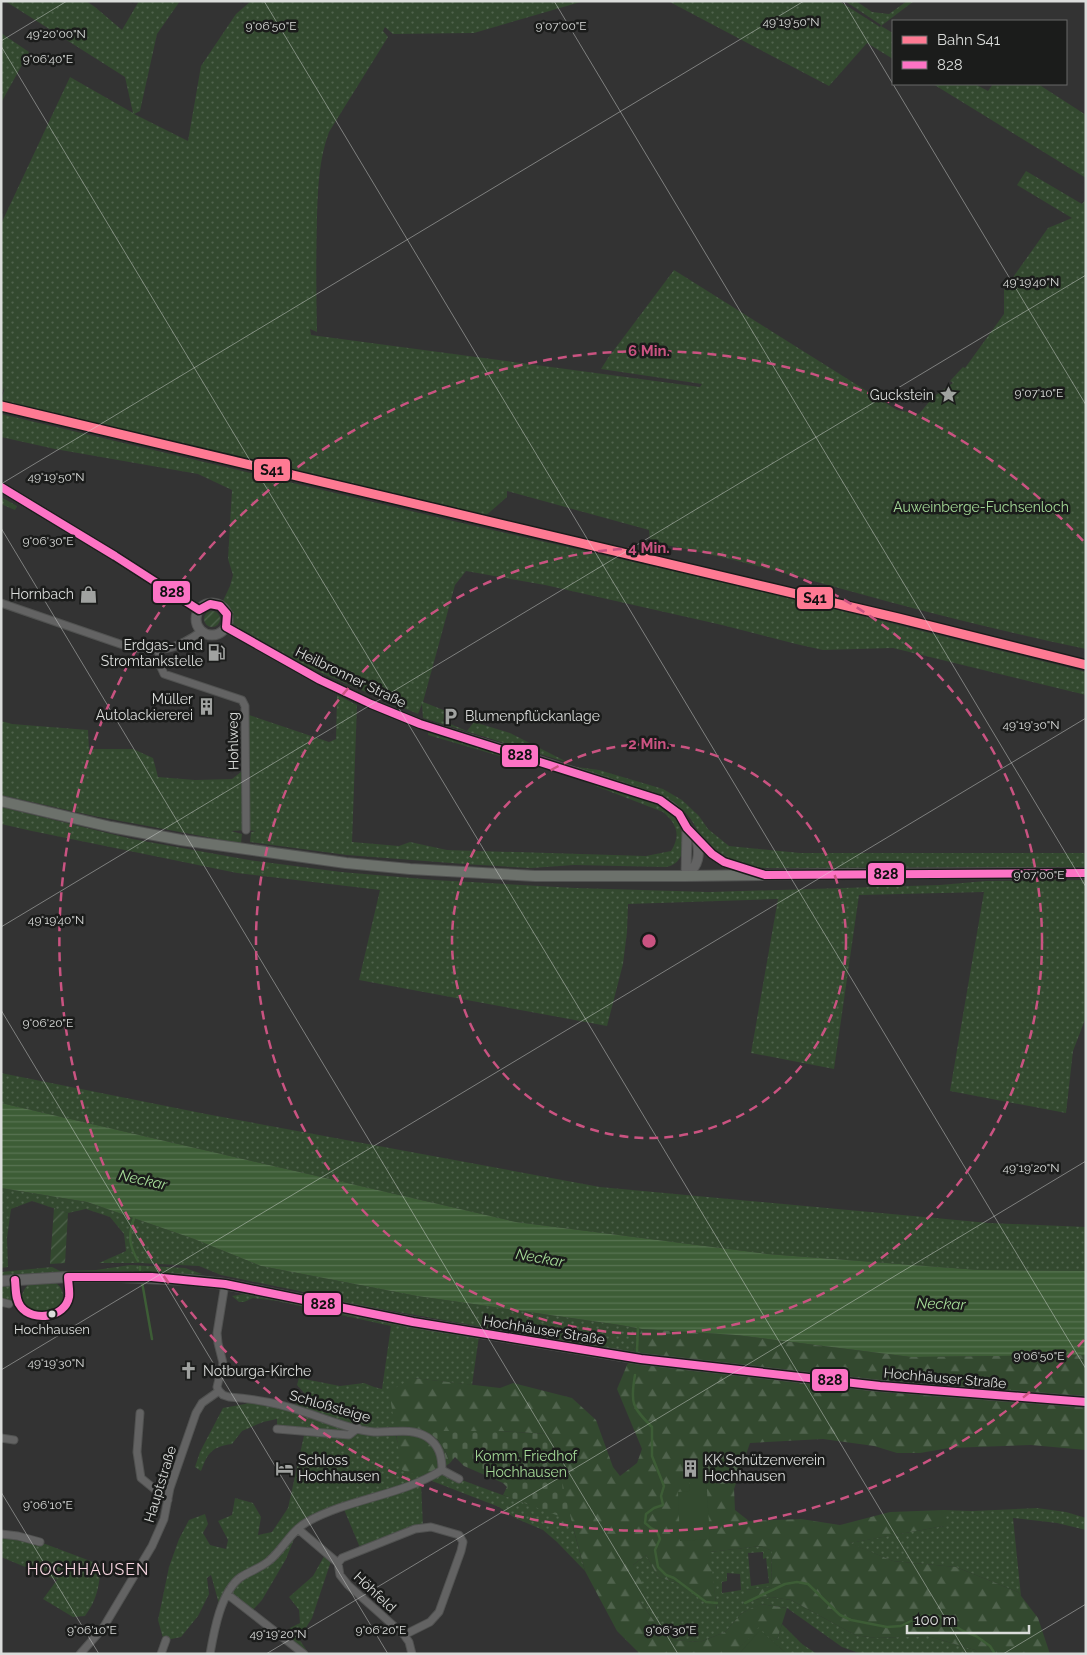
<svg xmlns="http://www.w3.org/2000/svg" width="1087" height="1655" font-family="Raleway,sans-serif">
  <style>
    .grass { fill: url(#grass-dots); fill-rule: evenodd }
    .forest { fill: url(#forest-firs) }
    .cemetery { fill: url(#cemetery-stones) }
    .garden { fill: url(#garden-furrows) }
    .pitch { fill: #33492f }
    .water { fill: url(#water-rules) }
    .lines { fill: none; stroke-linecap: round; stroke-linejoin: round }
    .stream { stroke: #3d5d36; stroke-width: 2.5 }
    .minor-casing { stroke: #515251; stroke-width: 9 }
    .tertiary-casing { stroke: #515251; stroke-width: 11 }
    .secondary-casing { stroke: #515251; stroke-width: 12 }
    .primary-casing { stroke: #515251; stroke-width: 12 }
    .minor { stroke: #636363; stroke-width: 7 }
    .tertiary { stroke: #636363; stroke-width: 9 }
    .secondary { stroke: #636363; stroke-width: 10 }
    .primary { stroke: #6c716b; stroke-width: 10 }
    .bus-1-casing { stroke: #1b1c1b; stroke-width: 11 }
    .bus-1 { stroke: #fd73c5; stroke-width: 8 }
    .rail-1-casing { stroke: #1b1c1b; stroke-width: 12 }
    .rail-1 { stroke: #fe7a93; stroke-width: 9 }
    .ticks { fill: none; stroke: #dbdddb; stroke-width: 1; stroke-opacity: 0.45 }
    .ring { fill: none; stroke: #ca5381; stroke-width: 2.5; stroke-dasharray: 9 6 }
    .bus-dot { fill: #dbdddb; stroke: #1b1c1b; stroke-width: 2 }
    .labels { text-anchor: middle; dominant-baseline: central; stroke-width: 5; stroke-linejoin: round; paint-order: stroke }
    .bus-label { font-size: 13px; fill: #dbdddb; stroke: #1b1c1b }
    .poi-label { font-size: 14px; fill: #dbdddb; stroke: #1b1c1b; text-anchor: end }
    .park-label { font-size: 14px; fill: #a4da97; stroke: #1b1c1b }
    .street-label { font-size: 14px; fill: #dbdddb; stroke: #1b1c1b }
    .water-label { font-size: 15px; font-style: italic; fill: #a4db97; stroke: #1b1c1b }
    .quarter-label { font-size: 16px; letter-spacing: 1px; fill: #f8d6e1; stroke: #1b1c1b }
    .ticks-label { font-size: 12px; text-anchor: middle; fill: #dbdddb; stroke: #1b1c1b; stroke-width: 5; stroke-linejoin: round; paint-order: stroke }
    .centre { fill: #ca5381; stroke: #1b1c1b; stroke-width: 2.5 }
    .ring-label { font-size: 15px; text-anchor: middle; font-weight: bold; fill: #ca5381; stroke: #1b1c1b; stroke-width: 5; stroke-linejoin: round; paint-order: stroke }
    .line-badge { stroke: #1b1c1b; stroke-width: 2 }
    .pale-badge-label { font-size: 14px; text-anchor: middle; font-weight: bold; fill: #111 }
  </style>
  <defs>
    <pattern id="grass-dots" width="8" height="8" patternUnits="userSpaceOnUse" patternTransform="scale(1.25)"><rect width="8" height="8" fill="#33492f"/><path d="M2 2h.1M6 6h.1" fill="none" stroke="#50634d" stroke-width="1.8" stroke-linecap="round"/></pattern>
    <pattern id="forest-firs" width="22" height="20" patternUnits="userSpaceOnUse" patternTransform="scale(1.25)"><rect width="22" height="20" fill="#33492f"/><path d="M5 1l3.5 6h-7zM16 11l3.5 6h-7z" fill="#50634d"/></pattern>
    <pattern id="cemetery-stones" width="16" height="16" patternUnits="userSpaceOnUse" patternTransform="scale(1.25)"><rect width="16" height="16" fill="#33492f"/><path d="M2 7V4a2 2 0 0 1 4 0v3zM10 15v-3a2 2 0 0 1 4 0v3z" fill="#50634d"/></pattern>
    <pattern id="garden-furrows" width="10" height="10" patternUnits="userSpaceOnUse" patternTransform="scale(1.25)"><rect width="10" height="10" fill="#33492f"/><path d="M-1 1l2-2M0 10L10 0M9 11l2-2" fill="none" stroke="#50634d"/></pattern>
    <pattern id="water-rules" width="6" height="5" patternUnits="userSpaceOnUse" patternTransform="scale(1.25)"><rect width="6" height="5" fill="#3d5d36"/><path d="M0 2.5h6" fill="none" stroke="#587452"/></pattern>
  </defs>
  <rect width="100%" height="100%" fill="#333"/>
  <!-- grass -->
  <path class="grass" d="M5,1H86L95,7L122,30L139,1H180L157,34L140,111L134,114L188,141L201,66L236,14L251,1H584L474,33L393,34L385,27L383,31L388,37L329,132C319,159 318,187 317,216C316,254 316,293 317,332L310,329L311,335L700,387L702,384L601,369L608,358L674,270L897,410L919,414L933,397L953,383L950,381L963,367L965,368L1004,314V290L1048,228L1072,218L1017,185L1026,171L1082,204L1086,199V649C1005,632 925,612 846,590C781,572 717,554 650,542L649,530L507,491V497L483,518L1,403L5,386L1,395V224L70,77L133,113L125,77Z
    M668,1H839L880,27L881,25L845,1H856L872,12L889,14L907,1H914L881,26L893,33V59L867,43L829,86Z
    M1,33L29,52L1,103Z
    M933,84H975L988,91L993,84H1038L1086,115V178Z
    M1,414L462,523L778,595L1086,672V695L893,648L823,650L796,644L722,625L545,585L466,571L455,585L423,702L446,711L443,721L467,731L474,722L510,733L569,763L423,718L422,704L418,714L328,676L226,627C230,618 228,612 221,605L230,586L233,575L228,559L232,490L198,474L55,449L1,437Z
    M1,497L17,506L15,510L1,504Z
    M337,695L357,705L352,842L399,846L410,842L447,850L646,856L671,851C681,835 677,824 663,812L575,778L428,735V732L575,777L663,807C667,810 672,814 675,818C686,833 689,863 666,867L574,865L531,868L464,864L347,855L250,842L251,832L256,831L246,830L231,831L242,834L241,843L228,841L94,816L1,795V721L12,724L88,730L89,749H133L153,758L158,777L195,780L232,779L246,768L249,715L329,742L336,739Z
    M577,767L599,770L663,789L682,800L699,816L708,829L729,846L800,853H1086V867L765,868C740,865 717,861 702,838C695,826 689,813 676,805C647,787 612,780 579,770Z
    M1,807L132,839L249,860L341,872L435,880L575,888L709,892L940,885L986,881L1086,880V1017L1073,1051L1066,1113L950,1091L984,892L859,895L834,1069L751,1053L778,899L628,904L627,932L623,964L607,1026L359,980L380,890L237,873L32,831L1,824Z
    M1,1073L206,1114L600,1187L989,1223L1086,1227V1271L979,1270L767,1254L516,1222L1,1103Z
    M1,1188L87,1202L194,1239L261,1266L417,1296L620,1325L642,1329L632,1353L318,1298L314,1294L221,1275L199,1266L140,1263H99L126,1251L124,1234L110,1217L86,1209L68,1213L32,1201L11,1209L7,1238L8,1267L1,1268Z
    M130,1265L185,1268L202,1274L196,1275L102,1272L68,1277L15,1280L17,1298L9,1304L1,1302V1272L52,1267L60,1271L96,1270Z
    M54,1282C64,1287 65,1297 60,1307C53,1310 40,1312 32,1310C18,1308 20,1292 28,1285Z
    M250,1293L479,1336L472,1385L414,1378L394,1430L399,1447L459,1479L530,1505L558,1463L565,1499L585,1571L557,1542L543,1530L515,1518L499,1507L427,1479L421,1482L423,1528L361,1550L343,1507L298,1529L286,1559L262,1600L251,1612L227,1595L221,1611L211,1575L207,1578L209,1594L198,1616L181,1637L166,1640L163,1638L158,1620L169,1567L179,1539L189,1520L205,1514L208,1524L203,1533L210,1545L226,1549L228,1540L218,1521L232,1515L235,1498L253,1503L261,1517L258,1535L272,1532L288,1508L305,1431L277,1429V1419L263,1422L242,1431L232,1444C211,1447 208,1453 201,1471L195,1467L200,1452L223,1408L245,1404L256,1399L288,1407L298,1403L306,1395L297,1385L299,1378L340,1386L364,1383L374,1387L382,1389L391,1326L277,1301L253,1298L244,1302H239L232,1296Z
    M1037,1508L1066,1512L1086,1518V1530L1057,1523L1013,1518L1021,1596L1018,1592L956,1567L893,1561L849,1543L944,1526V1510L972,1511Z
    M1,1534L40,1542L101,1565C99,1586 98,1598 85,1616L73,1617L43,1599L57,1580L1,1557Z
    M761,1546L772,1551L771,1587L745,1590V1602L771,1597L791,1600L855,1635L876,1638L928,1636L975,1650L978,1654H868L856,1652L842,1647L787,1608L761,1604L742,1613L725,1632L700,1642L672,1640L659,1628L639,1600L633,1565L646,1555L658,1577L680,1584L717,1610L709,1552ZM763,1552V1559L766,1558L769,1583L751,1586L748,1553ZM727,1573L740,1574L741,1590L722,1593V1582L727,1581Z
    M326,1553L332,1558L312,1618L299,1639L309,1654H304L285,1639L290,1628L300,1623L299,1610L289,1597L313,1576Z
    M782,1624L802,1644L817,1654H787L760,1631L739,1654H734L759,1626L777,1640Z"/>
  <!-- forest -->
  <path class="forest" d="M642,1329L736,1335L911,1357L1086,1355V1450L1031,1445L949,1448L920,1453H897L874,1446L823,1439L750,1443L734,1489L735,1510L749,1521L801,1519L840,1525L890,1512L944,1510V1526L850,1543L893,1561L956,1567L1018,1592L1038,1618L1050,1654H978L975,1650L928,1636L876,1638L855,1635L791,1600L771,1597L745,1602V1590L771,1587L772,1551L761,1546L710,1552L717,1611L680,1584L658,1577L646,1555L633,1565L647,1592L639,1600L659,1628L672,1640L700,1642L725,1632L742,1613L760,1604L787,1608L777,1640L759,1627L734,1654H640L617,1631L585,1571L565,1498L552,1439L547,1434L499,1431H426L442,1444L450,1463L427,1479L402,1470L389,1391L414,1378L500,1388L513,1383L572,1398L596,1420L613,1467L620,1476L637,1463L642,1449L617,1389Z"/>
  <!-- cemetery -->
  <path class="cemetery" d="M425,1431H499L547,1434L552,1439L572,1523L559,1516L503,1495L507,1487L503,1483L464,1466L455,1457L450,1463C444,1446 441,1440 425,1431Z"/>
  <!-- garden -->
  <path class="garden" d="M204 619a8 8 0 1 1 16 0a8 8 0 1 1-16 0Z
    M54,1208L68,1213L65,1263L50,1264Z"/>
  <!-- pitch -->
  <path class="pitch" d="M706,1476L710,1539L680,1541L678,1492L690,1491L689,1477Z
    M760,1630L787,1654H739Z"/>
  <!-- water -->
  <path class="water" d="M1,1103L516,1222L767,1254L979,1270L1086,1271V1355L911,1357L736,1335L642,1329L620,1325L417,1296L261,1266L194,1239L87,1202L1,1188Z"/>
  <g class="lines">
    <!-- stream -->
    <path class="stream" d="M134,1218C128,1236 129,1245 138,1261
      M140,1267V1270
      M142,1282L152,1339
      M637,1351L638,1327
      M635,1375C630,1403 632,1407 652,1427V1456L664,1486L661,1496L663,1505L654,1508L646,1514L645,1523L651,1528L657,1531L660,1539L655,1550L658,1567L666,1575L674,1578L706,1602L717,1603
      M745,1603L785,1584L797,1582L808,1584L840,1615L851,1620L887,1627L901,1626L923,1615L939,1616L963,1631L976,1636L990,1646L995,1654"/>
    <defs>
      <path id="minor" d="M1,603L126,646C158,654 176,650 202,631
        M159,651V663L164,674L242,700L245,706L246,830
        M1,1302L9,1304
        M219,1391L223,1395L229,1397C256,1399 279,1403 304,1412C327,1419 351,1430 374,1432C392,1433 411,1427 427,1437C439,1445 442,1456 442,1470
        M219,1391L217,1387L223,1363L218,1343L217,1333L225,1284
        M140,1413L137,1452L141,1478L168,1500
        M277,1429L349,1435L358,1428
        M1,1438L14,1440
        M442,1470L459,1479
        M298,1529L338,1563L340,1575L348,1585L404,1635L409,1642L412,1654
        M1,1534L18,1536L40,1542
        M338,1563L342,1558L415,1529L431,1527L459,1535L463,1542L461,1551L439,1612L430,1622L404,1635
        M227,1594L304,1654
        M80,1654L103,1628L152,1546L164,1519L170,1488L196,1413L202,1403L219,1391
        M161,1654L166,1640
        M210,1654C214,1631 221,1591 241,1577C250,1571 261,1568 270,1560C283,1549 292,1530 307,1522C350,1498 401,1496 442,1470"/>
      <path id="tertiary" d="M1,487L115,556L199,610
        M196 619a16 16 0 1 1 32 0a16 16 0 1 1-32 0Z
        M226,627L320,680L371,704L420,724L528,757L660,800L671,807L679,814L687,828L712,854L724,862L760,874
        M686,876L687,828
        M686,876C699,866 700,855 697,839"/>
      <path id="secondary" d="M1,1281L68,1277H121L189,1280L225,1284L413,1322L641,1359L880,1386L1086,1402"/>
      <path id="primary" d="M1,801L111,827L181,840L346,863L410,869L535,876H686L845,874L1086,873"/>
    </defs>
    <!-- minor casing -->
    <use href="#minor" class="minor-casing"/>
    <!-- tertiary casing -->
    <use href="#tertiary" class="tertiary-casing"/>
    <!-- secondary casing -->
    <use href="#secondary" class="secondary-casing"/>
    <!-- primary casing -->
    <use href="#primary" class="primary-casing"/>
    <!-- minor -->
    <use href="#minor" class="minor"/>
    <!-- tertiary -->
    <use href="#tertiary" class="tertiary"/>
    <!-- secondary -->
    <use href="#secondary" class="secondary"/>
    <!-- primary -->
    <use href="#primary" class="primary"/>
    <defs>
      <path id="bus-1" d="M1,487L115,556L199,610L210,604L220,606L227,614L226,627L320,680L371,704L420,724L660,800L679,814L687,828L712,854L724,862L765,875L1086,873
        M68,1277H152L225,1284L413,1322L641,1359L880,1386L1086,1402
        M15,1280C16,1289 15,1300 21,1307C33,1322 65,1318 69,1297C70,1291 68,1283 68,1277"/>
    </defs>
    <!-- bus-1 casing -->
    <use href="#bus-1" class="bus-1-casing"/>
    <!-- bus-1 -->
    <use href="#bus-1" class="bus-1"/>
    <defs>
      <path id="rail-1" d="M1,406L898,618L1086,665"/>
    </defs>
    <!-- rail-1 casing -->
    <use href="#rail-1" class="rail-1-casing"/>
    <!-- rail-1 -->
    <use href="#rail-1" class="rail-1"/>
  </g>
  <!-- ticks -->
  <path class="ticks" d="M264,1L1086,1369M554,1L1086,887M843,1L1086,405M1,41L67,1M1,46L967,1654M1,484L804,1M1,528L678,1654M1,927L1086,275M1,1010L388,1654M1,1370L1086,718M1,1492L99,1654M266,1654L1086,1161M1003,1654L1086,1604"/>
  <!-- distance rings -->
  <g class="ring">
    <circle cx="649" cy="941" r="197"/>
    <circle cx="649" cy="941" r="393"/>
    <path d="M1084 1340A590 590 0 1 1 1084 542"/>
  </g>
  <!-- icons -->
  <defs>
    <symbol id="sight-bare" viewBox="-9 -9 18 18"><path d="M0-6L1.8-2.2L6-1.7L2.9 1.2L3.7 5.4L0 3.3L-3.7 5.4L-2.9 1.2L-6-1.7L-1.8-2.2Z" fill="#a0a2a0" stroke="#1b1c1b" stroke-width="2.5" paint-order="stroke"/></symbol>
    <symbol id="shop-bare" viewBox="-9 -9 18 18"><path d="M-5-2.5h2.3a2.7 3.5 0 0 1 5.4 0H5L5.5 6h-11ZM-1.5-2.5h3a1.5 2.3 0 0 0-3 0Z" fill="#a0a2a0" stroke="#1b1c1b" stroke-width="2.5" paint-order="stroke"/></symbol>
    <symbol id="fuel-bare" viewBox="-9 -9 18 18"><path d="M-5.5-6h7V0h2V4h1.3V-2.5L3-4.5l.8-.8L6-3V5H2.5V1h-1V6h-7ZM-4.2-4.7v3.2H.2V-4.7Z" fill="#a0a2a0" stroke="#1b1c1b" stroke-width="2.5" paint-order="stroke"/></symbol>
    <symbol id="building-bare" viewBox="-9 -9 18 18"><path d="M-4-6H4V6H1V3H-1V6H-4ZM-2.5-4.3h1.7v1.8h-1.7ZM.8-4.3h1.7v1.8H.8ZM-2.5-1h1.7V.8h-1.7ZM.8-1h1.7V.8H.8Z" fill="#a0a2a0" stroke="#1b1c1b" stroke-width="2.5" paint-order="stroke"/></symbol>
    <symbol id="parking-bare" viewBox="-9 -9 18 18"><path d="M-3.5-5.5H1a3.5 3.5 0 0 1 0 7H-1V5.5H-3.5ZM-1-3.4V-.6H.8a1.4 1.4 0 0 0 0-2.8Z" fill="#a0a2a0" stroke="#1b1c1b" stroke-width="2.5" paint-order="stroke"/></symbol>
    <symbol id="church-bare" viewBox="-9 -9 18 18"><path d="M-1.2-6h2.4v3.5h3.3v2.4h-3.3V6h-2.4V-.1h-3.3v-2.4h3.3Z" fill="#a0a2a0" stroke="#1b1c1b" stroke-width="2.5" paint-order="stroke"/></symbol>
    <symbol id="hotel-bare" viewBox="-9 -9 18 18"><path d="M-6-4.5h1.5V1H6V5H4.5V3h-9V5H-6ZM-4 0a1.8 1.8 0 1 1 3.6 0ZM.5 0V-2.5h3Q6-2.5 6 0Z" fill="#a0a2a0" stroke="#1b1c1b" stroke-width="2.5" paint-order="stroke"/></symbol>
  </defs>
  <g fill-rule="evenodd">
    <use href="#sight-bare" x="936" y="382" width="25" height="25"/>
    <use href="#shop-bare" x="76" y="582" width="25" height="25"/>
    <use href="#fuel-bare" x="204" y="640" width="25" height="25"/>
    <use href="#building-bare" x="194" y="694" width="25" height="25"/>
    <use href="#parking-bare" x="438" y="704" width="25" height="25"/>
    <use href="#church-bare" x="176" y="1358" width="25" height="25"/>
    <use href="#hotel-bare" x="272" y="1456" width="25" height="25"/>
    <use href="#building-bare" x="678" y="1456" width="25" height="25"/>
  </g>
  <!-- markers -->
  <circle class="bus-dot" cx="52" cy="1314" r="4.5"/>
  <g class="labels">
    <!-- bus labels -->
    <g class="bus-label">
      <text x="52" y="1329">Hochhausen</text>
    </g>
    <!-- poi labels -->
    <g class="poi-label">
      <text x="934" y="395">Guckstein</text>
      <text x="74" y="594">Hornbach</text>
      <text x="203" y="645">Erdgas- und<tspan x="203" dy="16">Stromtankstelle</tspan></text>
      <text x="193" y="699">Müller<tspan x="193" dy="16">Autolackiererei</tspan></text>
      <text x="465" y="716" text-anchor="start">Blumenpflückanlage</text>
      <text x="203" y="1371" text-anchor="start">Notburga-Kirche</text>
      <text x="298" y="1460" text-anchor="start">Schloss<tspan x="298" dy="16">Hochhausen</tspan></text>
      <text x="704" y="1460" text-anchor="start">KK Schützenverein<tspan x="704" dy="16">Hochhausen</tspan></text>
    </g>
    <!-- park labels -->
    <g class="park-label">
      <text x="981" y="507">Auweinberge-Fuchsenloch</text>
      <text x="526" y="1456">Komm. Friedhof<tspan x="526" dy="16">Hochhausen</tspan></text>
    </g>
    <!-- street labels -->
    <g class="street-label">
      <text transform="translate(351 677) rotate(26)">Heilbronner Straße</text>
      <text transform="translate(233 741) rotate(-91)">Hohlweg</text>
      <text transform="translate(544 1330) rotate(9)">Hochhäuser Straße</text>
      <text transform="translate(945 1378) rotate(5)">Hochhäuser Straße</text>
      <text transform="translate(330 1406) rotate(16)">Schloßsteige</text>
      <text transform="translate(160 1484) rotate(-73)">Hauptstraße</text>
      <text transform="translate(375 1592) rotate(43)">Höhfeld</text>
    </g>
    <!-- water labels -->
    <g class="water-label">
      <text transform="translate(143 1180) rotate(12)">Neckar</text>
      <text transform="translate(540 1258) rotate(10)">Neckar</text>
      <text transform="translate(941 1304) rotate(2)">Neckar</text>
    </g>
    <!-- quarter labels -->
    <g class="quarter-label">
      <text x="88" y="1569">HOCHHAUSEN</text>
    </g>
  </g>
  <g class="ticks-label">
    <text x="791" y="26">49°19'50"N</text>
    <text x="271" y="30">9°06'50"E</text>
    <text x="561" y="30">9°07'00"E</text>
    <text x="56" y="38">49°20'00"N</text>
    <text x="48" y="63">9°06'40"E</text>
    <text x="1031" y="286">49°19'40"N</text>
    <text x="1039" y="397">9°07'10"E</text>
    <text x="56" y="481">49°19'50"N</text>
    <text x="48" y="545">9°06'30"E</text>
    <text x="1031" y="729">49°19'30"N</text>
    <text x="1039" y="879">9°07'00"E</text>
    <text x="56" y="924">49°19'40"N</text>
    <text x="48" y="1027">9°06'20"E</text>
    <text x="1031" y="1172">49°19'20"N</text>
    <text x="1039" y="1360">9°06'50"E</text>
    <text x="56" y="1367">49°19'30"N</text>
    <text x="48" y="1509">9°06'10"E</text>
    <text x="92" y="1634">9°06'10"E</text>
    <text x="381" y="1634">9°06'20"E</text>
    <text x="671" y="1634">9°06'30"E</text>
    <text x="278" y="1638">49°19'20"N</text>
  </g>
  <circle cx="649" cy="941" r="8" class="centre"/>
  <g class="ring-label">
    <text x="649" y="356">6 Min.</text>
    <text x="649" y="553">4 Min.</text>
    <text x="649" y="749">2 Min.</text>
  </g>
  <g class="line-badge">
    <rect x="253" y="458" width="38" height="24" rx="5" fill="#fe7a93"/>
    <rect x="152" y="580" width="39" height="24" rx="5" fill="#fd73c5"/>
    <rect x="796" y="586" width="38" height="24" rx="5" fill="#fe7a93"/>
    <rect x="501" y="744" width="38" height="24" rx="5" fill="#fd73c5"/>
    <rect x="867" y="862" width="38" height="24" rx="5" fill="#fd73c5"/>
    <rect x="303" y="1292" width="39" height="24" rx="5" fill="#fd73c5"/>
    <rect x="811" y="1368" width="38" height="24" rx="5" fill="#fd73c5"/>
  </g>
  <g class="pale-badge-label">
    <text x="272" y="475">S41</text>
    <text x="172" y="597">828</text>
    <text x="815" y="603">S41</text>
    <text x="520" y="760">828</text>
    <text x="886" y="879">828</text>
    <text x="323" y="1309">828</text>
    <text x="830" y="1385">828</text>
  </g>
  <!-- border -->
  <rect width="1087" height="1655" fill="none" stroke="#dbdddb" stroke-width="5"/>
  <!-- legend -->
  <rect x="892" y="20" width="175" height="65" fill="#1b1c1b" stroke="#686968"/>
  <rect x="902" y="36" width="25" height="8" fill="#fe7a93" stroke="#686968"/>
  <text x="937" y="45" font-size="15" fill="#dbdddb">Bahn S41</text>
  <rect x="902" y="61" width="25" height="8" fill="#fd73c5" stroke="#686968"/>
  <text x="937" y="70" font-size="15" fill="#dbdddb">828</text>
  <!-- scale -->
  <path d="M907 1625v8h122v-8" fill="none" stroke="#dbdddb" stroke-width="2.5"/>
  <text x="914" y="1625" font-size="15" fill="#dbdddb" stroke="#1b1c1b" stroke-width="4" paint-order="stroke">100 m</text>
</svg>
